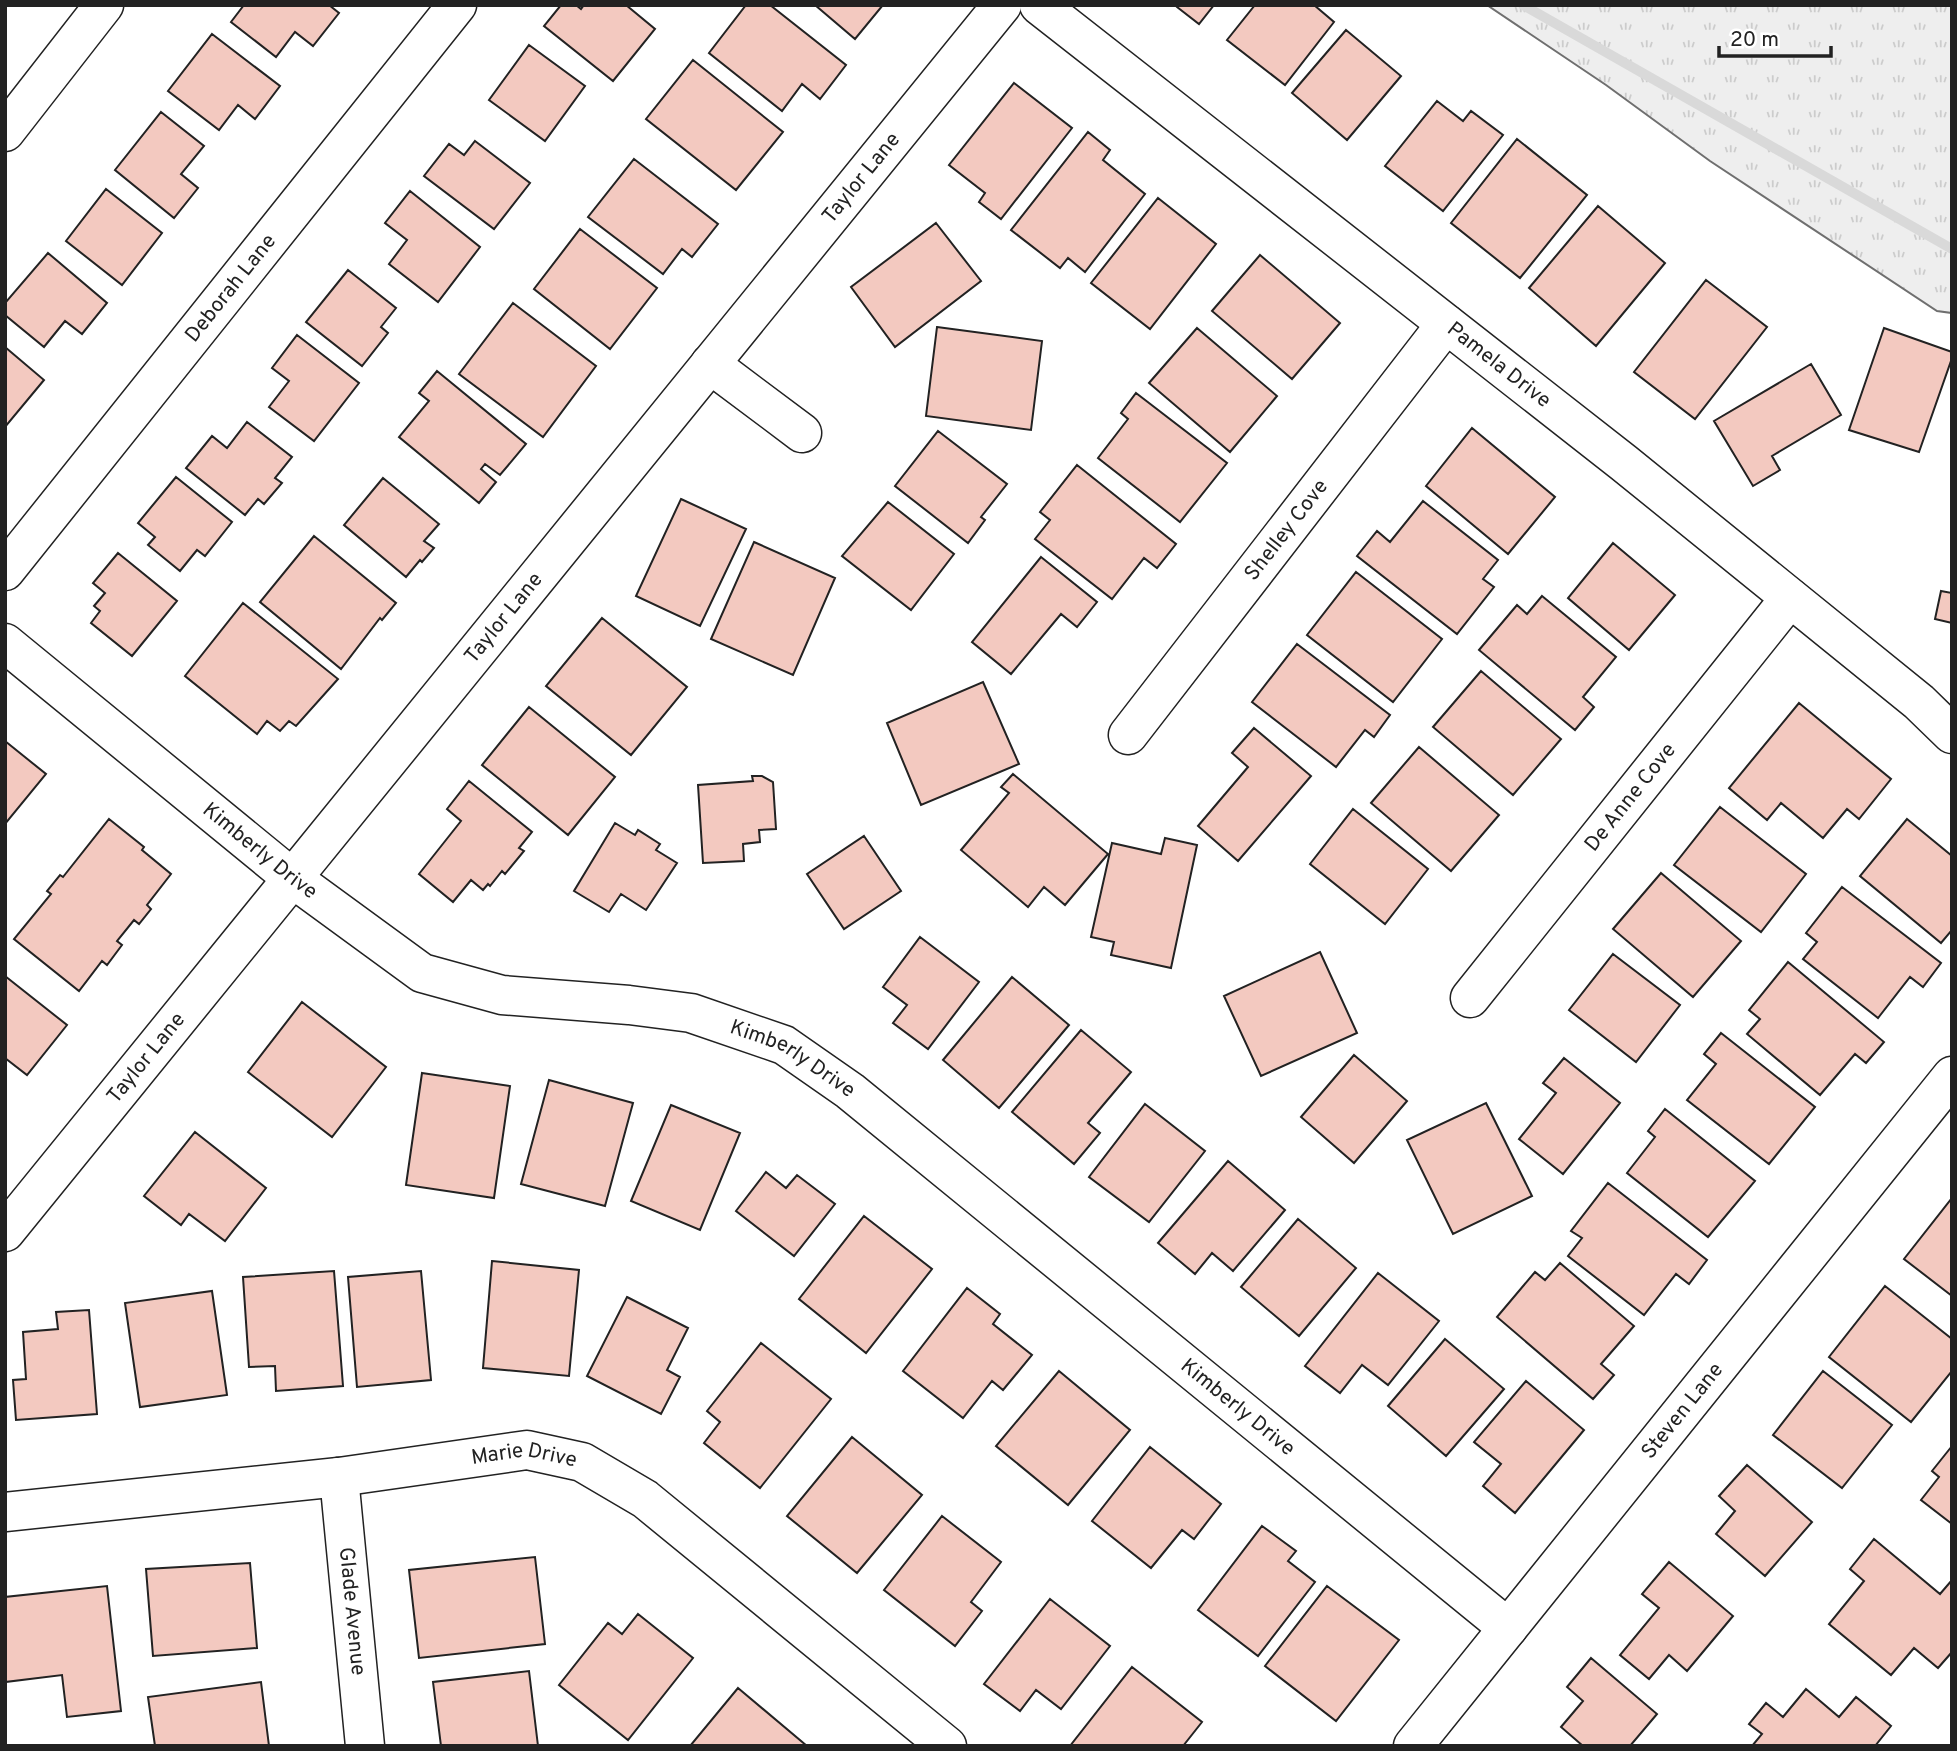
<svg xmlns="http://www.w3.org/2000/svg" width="1957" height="1751" font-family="Overpass,sans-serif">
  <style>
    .grass { fill: url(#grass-tufts); stroke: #6f6f6f; stroke-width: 2 }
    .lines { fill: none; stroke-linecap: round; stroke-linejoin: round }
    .stream { stroke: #d9d9d9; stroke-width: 10 }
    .building { fill: #f3c9c0; stroke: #222; stroke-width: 2 }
    .minor-casing { stroke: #222; stroke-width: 41 }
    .minor { stroke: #fff; stroke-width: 38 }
    .labels { text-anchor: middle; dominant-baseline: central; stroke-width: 5; stroke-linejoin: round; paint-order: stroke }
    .street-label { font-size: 21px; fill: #222; stroke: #fff }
  </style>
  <defs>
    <pattern id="grass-tufts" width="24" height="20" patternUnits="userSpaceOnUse" patternTransform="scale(1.75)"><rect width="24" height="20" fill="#eee"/><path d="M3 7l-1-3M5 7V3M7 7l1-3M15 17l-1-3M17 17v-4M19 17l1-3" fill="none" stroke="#ccc"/></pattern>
  </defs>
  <rect width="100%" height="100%" fill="#fff"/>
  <!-- grass -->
  <path class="grass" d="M1487,5H1952V313L1937,311L1710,161L1606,85Z"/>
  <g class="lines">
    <!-- stream -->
    <path class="stream" d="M1523,5L1952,249"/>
  </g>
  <!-- building -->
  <path class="building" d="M244,5H329L339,13L313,46L295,32L276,57L231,22Z
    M561,5H576L581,9L584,5H626L655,29L613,81L544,26Z
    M746,5H770L846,65L820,99L802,84L782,111L709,53Z
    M815,5H883L855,39Z
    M1178,5H1214L1199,24L1177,7Z
    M1255,5H1314L1334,22L1285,85L1227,40Z
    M1346,30L1401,76L1347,140L1292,93Z
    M212,34L280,86L255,119L238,105L219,130L168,91Z
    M529,45L585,86L545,141L489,100Z
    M693,60L783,132L736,190L646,119Z
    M1014,83L1072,128L1001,219L979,202L985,193L949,165Z
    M1437,101L1463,121L1471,111L1503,135L1443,211L1385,166Z
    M161,112L204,146L181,174L198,188L174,218L115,170Z
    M1088,132L1110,150L1103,160L1145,194L1085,272L1068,258L1060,268L1011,230Z
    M1517,139L1587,195L1520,278L1451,223Z
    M475,141L530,183L494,229L424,176L449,144L464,155Z
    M634,159L718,224L692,257L682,249L663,274L588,217Z
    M106,189L162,233L122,285L66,241Z
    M410,191L480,247L438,302L389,264L407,240L385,223Z
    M1158,198L1216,244L1150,329L1091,283Z
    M1598,206L1665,263L1596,346L1529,288Z
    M936,223L981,281L895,347L851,287Z
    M580,229L657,288L610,349L534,289Z
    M48,253L107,303L82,334L65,321L44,347L5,315V303Z
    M1260,255L1340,323L1292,379L1212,311Z
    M348,270L396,308L381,327L388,333L362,366L306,322Z
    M1706,280L1767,327L1695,419L1634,372Z
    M513,303L596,366L543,437L459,374Z
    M937,327L1042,341L1031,430L926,416Z
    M1197,328L1277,396L1230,452L1149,383Z
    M1884,328L1952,352V358L1919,452L1849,430Z
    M297,335L359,383L314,441L269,407L289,381L272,368Z
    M5,347L44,380L5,427Z
    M1811,364L1841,415L1772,456L1780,470L1753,486L1714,421Z
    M437,371L526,444L500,475L485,464L481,469L496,482L479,503L399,437L429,401L419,393Z
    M1136,393L1227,463L1180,522L1098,458L1128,419L1121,413Z
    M247,422L292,457L275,478L282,483L264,504L258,499L245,515L186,468L212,436L227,448Z
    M1472,428L1555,497L1508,554L1426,486Z
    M938,431L1007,484L981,517L985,520L968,543L895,486Z
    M1077,465L1176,544L1157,568L1144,558L1112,599L1035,539L1050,520L1040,512Z
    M176,477L232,522L205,556L197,550L180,571L148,545L155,537L138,523Z
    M383,478L439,524L424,541L434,548L422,562L420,560L406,577L344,525Z
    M681,499L746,529L700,626L636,596Z
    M1423,501L1498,560L1483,579L1494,587L1457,634L1357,556L1377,531L1390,542Z
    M888,502L954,554L911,610L842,556Z
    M314,536L396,603L382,620L380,618L341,669L260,602Z
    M754,542L835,578L793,675L711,639Z
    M1613,543L1675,595L1629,650L1568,598Z
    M118,553L177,601L132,656L91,623L100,611L94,606L105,593L93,583Z
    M1041,557L1097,602L1077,627L1061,614L1011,674L972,642Z
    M1356,572L1442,639L1393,702L1307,635Z
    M1941,591L1952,593V623L1935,619Z
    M1542,596L1616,657L1583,697L1594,707L1575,730L1479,650L1517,605L1527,614Z
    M243,603L338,679L296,726L289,721L280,731L267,721L257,734L185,676Z
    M602,618L687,687L631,755L546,686Z
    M1297,644L1390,715L1374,737L1365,730L1336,767L1252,702Z
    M1481,671L1561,739L1513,795L1433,727Z
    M983,682L1019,764L921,805L887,723Z
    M1799,703L1891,779L1859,819L1847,809L1823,838L1781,803L1767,820L1729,788Z
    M529,707L615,777L568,835L482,765Z
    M1254,728L1311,776L1238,861L1198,826L1248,767L1232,753Z
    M5,741L46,774L5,824Z
    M1419,747L1499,815L1451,871L1371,803Z
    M1013,774L1108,854L1065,905L1044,887L1028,907L961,850L1009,793L1001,787Z
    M752,776H762L773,782L776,829L759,830L760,842L743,844L744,861L703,863L698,785L753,781Z
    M469,781L532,832L519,848L524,851L505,874L502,871L490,886L488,884L483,890L471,880L453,902L419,874L461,821L447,809Z
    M1720,807L1806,874L1761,932L1674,865Z
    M1353,809L1428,869L1385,924L1310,864Z
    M109,819L144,847L142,850L171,874L147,905L151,909L139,924L134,920L117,941L122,945L107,965L102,961L79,991L14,939L51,894L47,891L60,875L63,877Z
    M1907,819L1952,856V930L1941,943L1860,876Z
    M615,823L635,835L638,830L660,844L656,850L677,863L646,910L621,894L609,912L574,891Z
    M864,836L901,891L844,929L807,874Z
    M1165,838L1197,845L1171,968L1111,955L1114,942L1091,937L1112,843L1161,854Z
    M1661,873L1741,941L1693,997L1613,929Z
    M1842,887L1941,963L1923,987L1910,977L1878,1018L1803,959L1817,942L1806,933Z
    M920,937L979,982L928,1049L893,1023L907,1005L883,987Z
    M1320,952L1357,1033L1261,1076L1224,996Z
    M1613,954L1680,1005L1636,1062L1569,1010Z
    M1788,962L1884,1042L1866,1063L1855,1054L1820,1095L1747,1034L1760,1019L1749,1010Z
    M5,976L67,1025L27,1075L5,1058Z
    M1012,977L1069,1025L999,1108L943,1060Z
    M302,1002L386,1067L332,1137L248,1072Z
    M1081,1030L1131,1072L1088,1123L1100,1133L1074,1164L1012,1112Z
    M1721,1033L1815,1107L1769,1164L1687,1100L1716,1064L1704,1054Z
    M1354,1055L1407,1101L1354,1163L1301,1117Z
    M1564,1058L1620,1103L1563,1174L1519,1139L1556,1093L1543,1083Z
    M422,1073L510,1086L494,1198L406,1185Z
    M549,1080L633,1103L605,1206L521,1184Z
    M1486,1103L1532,1196L1453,1234L1407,1140Z
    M1145,1104L1205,1151L1149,1222L1089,1177Z
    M671,1105L740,1133L700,1230L631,1201Z
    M1665,1109L1755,1181L1708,1237L1627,1173L1655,1137L1648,1131Z
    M195,1132L266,1188L225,1241L189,1214L181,1225L144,1196Z
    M1228,1161L1285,1210L1233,1271L1212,1253L1195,1274L1158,1243Z
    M766,1172L786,1188L797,1175L835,1204L794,1256L736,1211Z
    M1608,1183L1707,1260L1689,1284L1676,1274L1644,1315L1568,1256L1582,1238L1571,1231Z
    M1952,1198V1296L1904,1259Z
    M864,1216L932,1269L866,1353L799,1299Z
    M1298,1219L1356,1268L1299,1336L1241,1287Z
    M492,1261L579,1270L569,1376L483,1368Z
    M1560,1263L1634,1326L1601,1364L1614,1375L1593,1399L1497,1317L1535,1272L1545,1280Z
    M334,1271L343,1386L276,1391L275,1366L249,1367L243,1277Z
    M421,1271L431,1380L357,1387L348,1277Z
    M1378,1273L1439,1321L1388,1385L1362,1365L1340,1393L1305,1366Z
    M1885,1286L1952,1339V1371L1911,1422L1829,1357Z
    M967,1288L1000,1314L993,1324L1032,1355L1003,1390L992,1381L963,1418L903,1371Z
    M212,1291L227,1395L140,1407L125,1303Z
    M627,1297L688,1328L667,1370L680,1377L661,1414L587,1376Z
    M89,1310L97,1414L16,1420L13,1380L26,1379L23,1332L58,1329L56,1312Z
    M1445,1339L1504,1389L1446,1456L1388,1406Z
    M761,1343L831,1399L760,1488L704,1443L720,1422L707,1411Z
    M1059,1371L1130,1430L1068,1505L996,1446Z
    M1823,1371L1892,1425L1842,1488L1773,1435Z
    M1526,1381L1584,1430L1515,1513L1483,1486L1501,1464L1474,1442Z
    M852,1437L922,1495L857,1573L787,1516Z
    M1952,1446V1524L1921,1500L1939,1477L1932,1471Z
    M1150,1447L1221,1504L1194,1539L1182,1530L1151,1568L1092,1521Z
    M1747,1465L1812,1522L1765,1576L1716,1534L1735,1511L1719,1496Z
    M942,1516L1001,1562L971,1602L982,1611L955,1646L884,1590Z
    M1262,1526L1296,1551L1288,1561L1315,1582L1258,1656L1198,1610Z
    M1874,1539L1940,1594L1952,1580V1652L1938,1668L1914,1648L1891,1675L1829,1624L1864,1581L1850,1569Z
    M535,1557L545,1644L419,1658L409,1570Z
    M1669,1562L1733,1616L1687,1671L1669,1655L1649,1679L1620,1655L1659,1608L1642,1594Z
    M250,1563L257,1648L153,1656L146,1569Z
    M107,1586L121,1711L67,1717L62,1675L5,1682V1597Z
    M1327,1586L1399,1640L1336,1721L1265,1666Z
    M1050,1599L1110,1646L1061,1709L1036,1690L1020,1711L984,1684Z
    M638,1614L693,1658L628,1740L559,1685L608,1623L622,1634Z
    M1591,1658L1657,1714L1630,1746H1583L1561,1727L1583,1701L1567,1687Z
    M1132,1667L1202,1722L1183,1746H1070Z
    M529,1671L538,1746H441L433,1682Z
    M261,1682L269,1746H155L148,1697Z
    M738,1688L807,1746H690Z
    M1806,1689L1839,1717L1856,1697L1891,1726L1875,1746H1752L1762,1734L1749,1724L1766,1703L1783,1717Z"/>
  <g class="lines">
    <defs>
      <g id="minor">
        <path id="s1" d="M1039,5L1624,463L1919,702L1952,734"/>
        <path d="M5,132L104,5"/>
        <path d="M710,364L802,433"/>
        <path id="s2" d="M5,571L457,5"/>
        <path id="s3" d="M5,643L292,878L422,973L502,995L629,1005L691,1013L784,1045L850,1091L1508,1628"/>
        <path id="s4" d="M1128,735L1446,324"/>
        <path id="s5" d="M1470,998L1790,598"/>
        <path id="s6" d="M5,1232L1002,5"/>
        <path id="s7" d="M339,1477L365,1746"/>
        <path id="s8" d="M5,1512L339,1477L527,1450L582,1462L645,1499L947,1746"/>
        <path id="s9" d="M1413,1746L1952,1076"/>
      </g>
    </defs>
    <!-- minor casing -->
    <use href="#minor" class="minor-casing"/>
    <!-- minor -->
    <use href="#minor" class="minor"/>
  </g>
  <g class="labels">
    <!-- street labels -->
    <g class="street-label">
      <text stroke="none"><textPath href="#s6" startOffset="1358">Taylor Lane</textPath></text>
      <text stroke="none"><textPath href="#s2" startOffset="362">Deborah Lane</textPath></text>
      <text stroke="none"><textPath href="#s1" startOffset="584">Pamela Drive</textPath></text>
      <text stroke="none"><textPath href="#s4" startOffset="259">Shelley Cove</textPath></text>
      <text stroke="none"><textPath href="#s6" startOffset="791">Taylor Lane</textPath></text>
      <text stroke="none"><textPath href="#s5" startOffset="257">De Anne Cove</textPath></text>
      <text stroke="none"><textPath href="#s3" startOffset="329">Kimberly Drive</textPath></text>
      <text stroke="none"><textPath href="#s6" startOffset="224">Taylor Lane</textPath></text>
      <text stroke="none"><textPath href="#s3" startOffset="917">Kimberly Drive</textPath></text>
      <text stroke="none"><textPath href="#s3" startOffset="1484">Kimberly Drive</textPath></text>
      <text stroke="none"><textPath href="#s9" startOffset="430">Steven Lane</textPath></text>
      <text stroke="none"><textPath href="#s8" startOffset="523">Marie Drive</textPath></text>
      <text stroke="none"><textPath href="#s7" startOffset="135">Glade Avenue</textPath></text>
    </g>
  </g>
  <!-- border -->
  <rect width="1957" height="1751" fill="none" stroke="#222222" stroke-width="14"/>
  <!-- scale -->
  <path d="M1719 46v10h112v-10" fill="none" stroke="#222222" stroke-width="3.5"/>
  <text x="1730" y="46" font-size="21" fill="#222222" stroke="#ffffff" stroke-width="5" paint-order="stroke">20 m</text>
</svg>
